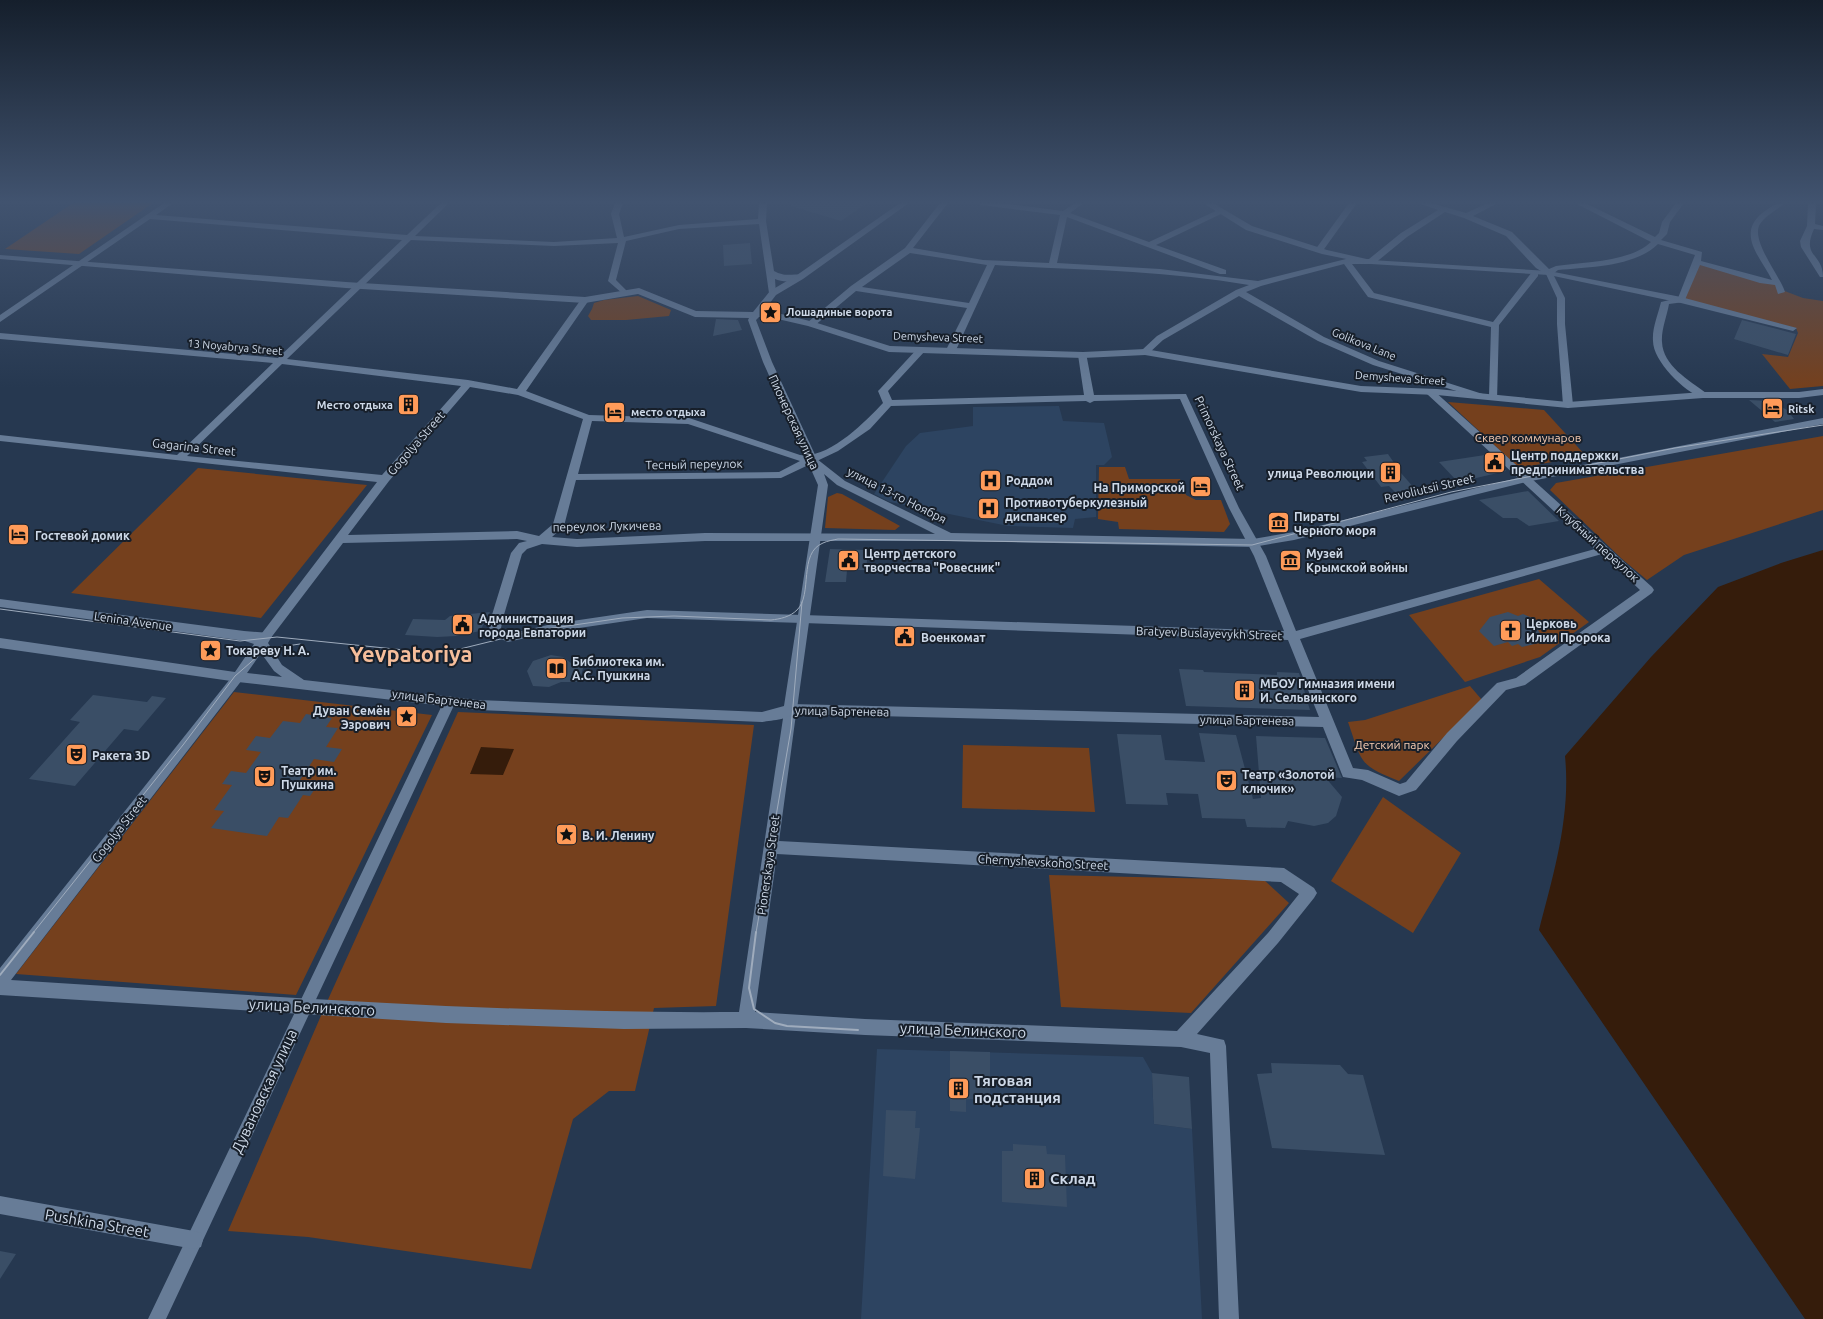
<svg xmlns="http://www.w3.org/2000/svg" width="1823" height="1319" font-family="Ubuntu,sans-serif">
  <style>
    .built { fill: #2d4461 }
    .green { fill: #75401d }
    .water { fill: #351c0b }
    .building { fill: #3a4e66 }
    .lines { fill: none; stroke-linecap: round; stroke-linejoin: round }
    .pedestrian { fill: #677c97; fill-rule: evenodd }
    .minor { fill: #677c97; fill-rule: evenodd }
    .tertiary { fill: #677c97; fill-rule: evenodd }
    .tram-far1 { stroke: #9facbd; stroke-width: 1 }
    .tram { stroke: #9facbd; stroke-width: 2 }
    .labels { text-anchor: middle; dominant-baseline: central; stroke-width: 4; stroke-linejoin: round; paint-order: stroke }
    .far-poi-label { font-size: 11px; font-weight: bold; fill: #ced9e8; stroke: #171f2a; text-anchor: start }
    .far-street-label { font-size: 11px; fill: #ced9e8; stroke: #171f2a }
    .street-label { font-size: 12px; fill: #ced9e8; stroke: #171f2a }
    .park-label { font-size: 12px; fill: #f8cdb3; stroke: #171f2a }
    .poi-label { font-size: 12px; font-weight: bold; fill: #ced9e8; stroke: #171f2a; text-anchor: start }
    .near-street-label { font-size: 15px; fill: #ced9e8; stroke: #171f2a }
    .near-poi-label { font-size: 15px; font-weight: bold; fill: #ced9e8; stroke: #171f2a; text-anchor: start }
    .town-label { font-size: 22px; font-weight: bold; fill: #f6be9b; stroke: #171f2a }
  </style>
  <rect width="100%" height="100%" fill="#263850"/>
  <!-- built -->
  <path class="built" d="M1059,406L1063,421L1104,423L1112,457L1104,465H1096V517L1075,519L1073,528L1008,526L890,502L874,494L906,446L920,433L973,426V407Z
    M877,1049L1143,1057L1152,1073L1154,1124L1192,1129L1202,1319H861Z"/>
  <!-- green -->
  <path class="green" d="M73,203H153L79,254L5,249Z
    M1698,264L1780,284L1782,290L1803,298L1823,301V386L1790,389L1762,354L1788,357L1798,333L1796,328L1683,300Z
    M638,296L671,310L669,316L626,320H591L588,316L592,309L594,303L604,300Z
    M1448,402L1544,410L1586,456L1519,468Z
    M1823,436V510L1684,555L1647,580L1622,559L1550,490L1556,483Z
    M1099,467H1125L1129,479H1180L1186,495L1196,500H1221L1230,524L1224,532L1119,529L1118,522L1098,519Z
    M198,468L367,485L261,618L71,593Z
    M837,493L842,494L900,526L895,530L825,528L828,497Z
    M1539,579L1589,622L1540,657L1465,682L1409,615Z
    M1470,686L1482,700L1399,781C1358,765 1362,762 1348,722L1365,720Z
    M234,692L432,715L296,995L16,974Z
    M458,712L754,725L716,1006L654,1008L635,1091H609L573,1119L531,1269L308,1237L228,1231L326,1004Z
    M963,745L1089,748L1095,812L962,808Z
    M1383,797L1461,853L1413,933L1331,881Z
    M1049,875L1264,880L1289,903L1191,1013L1061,1007Z"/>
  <!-- water -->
  <path class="water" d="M1823,550V1319H1805L1539,930C1554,872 1571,816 1565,756L1651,657L1718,587L1781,563Z
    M481,747L514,749L503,775L470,774Z"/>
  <!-- building -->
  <path class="building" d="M792,203H867L841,221L791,206Z
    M750,243L752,264L724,266L723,245Z
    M716,319L738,320L742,330L713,336Z
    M1742,320L1796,334L1788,355L1734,339Z
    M1749,400L1771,401L1787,410L1794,419L1775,422Z
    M1388,454L1401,473L1415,489L1397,494L1389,486L1381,487L1362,462L1367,461L1364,457Z
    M1485,455H1490L1506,471L1472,479L1470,477L1455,479L1439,462Z
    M1528,491L1559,521L1529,526L1517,518H1503L1479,500Z
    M830,549L868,550L866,570H847L846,582H825Z
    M490,612L480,631L456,636L437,637L405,635L413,619L445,620L450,616Z
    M1508,612L1518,616L1523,614L1535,619L1540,623L1542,629L1538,630L1542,637L1537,638L1539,643L1522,647L1518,644L1512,646L1508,642L1494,646L1479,631L1490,617Z
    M551,655L563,657L571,663L584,665L579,682H561L549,687L533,686L527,671L533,661Z
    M1179,669L1203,670L1204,672L1277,675V672L1299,673L1310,710L1186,706Z
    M93,695L147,702L152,696L166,698L138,731L124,729L75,786L29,779L80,722L70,720Z
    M306,714L332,718L326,727L338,728L326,747L342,749L334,762L314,759L300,780L319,783L310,796L303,795L288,818L279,817L267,836L211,828L224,811L214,810L232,785L222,784L231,771L246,773L261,752L246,750L256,736L270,738L283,721L300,723Z
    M1199,733L1236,735L1253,799L1261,798L1256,736L1325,738L1342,778L1325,777L1342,797L1336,816L1328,823L1314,826L1288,821L1285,828L1247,827L1245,819L1202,818L1198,794L1166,793L1168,805L1126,804L1117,734L1161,735L1165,760L1205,762Z
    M950,1051L990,1052V1100L966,1099V1112L950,1111Z
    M1271,1063L1340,1065L1348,1074L1363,1075L1385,1155L1272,1148L1257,1074L1272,1073Z
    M1152,1073L1189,1077L1192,1129L1154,1124Z
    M886,1110L916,1111L915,1128H920L915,1179L883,1176Z
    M1013,1144L1046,1146L1047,1154L1065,1155L1067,1207L1002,1202V1151H1013Z
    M0,1251L16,1254L0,1279Z"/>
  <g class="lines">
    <!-- pedestrian -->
    <path class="pedestrian" d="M647,610L803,615L808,619L803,623L647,618L552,632L508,642L494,636L493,633L498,629L509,634L552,624Z
      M450,696L454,698L456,701L166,1319H148L444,701L446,698Z"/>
    <!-- minor -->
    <path class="minor" d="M164,203H173L156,215L407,235L441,203H449L415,236L554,242L617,238L611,214L615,203H623L619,214L624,237L679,225L758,219L759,203H767L766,221L774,271C788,279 795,271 804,277C797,282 783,283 775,279L776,295L769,293L759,224L679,229L626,241L616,280L627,291L623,294L608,281L618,243L554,246L411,240L287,359L468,380L517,389L582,298L585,297L589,300L526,391L589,415L689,418L800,455C829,459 865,422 883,403L878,391L880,389L917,349H923L925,351L888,391L892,400L1084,395L1078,355L1080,353H1086L1094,395L1186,394L1239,508L1266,556L1296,631L1595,549L1427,394V390H1433L1652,587L1654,590L1652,593L1525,685L1506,690L1457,741L1416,790L1399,796L1362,780L1343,777L1323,727L796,714L779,841L1284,868L1314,888L1317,893L1314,898L1278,943L1197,1034L1224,1040L1226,1046L1239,1319H1219L1210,1053L1181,1047L865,1035L746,1028L624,1029L446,1023L0,995V968L234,674H242L244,677L242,680L11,980C253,995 496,1014 739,1012L785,705L790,704L1319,717L1288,640L803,623L797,619L803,615L1284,631L1254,556L1229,508L1180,399L1094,401L1090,403L1086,401L891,406L870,429L838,451L781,478L576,480L564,526L552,537L577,539L705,533L953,534L955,537L953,540L949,541H705L577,547L542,544L527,549L522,554L503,618L501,628L504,633L502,636C495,638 492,635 489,629L491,618L511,553L519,543L527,541L517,539L343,543L270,639H262L260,636L262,633L377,482L0,441V435L177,455L273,363L0,339V333L278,358L402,240L150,219L0,322V315ZM282,364L461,386L382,475L187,456ZM470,387L518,395L583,419L553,524L539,536L517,531L348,535L389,481ZM592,421L688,424L800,461L779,472L578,474ZM1602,554L1640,590L1516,678L1497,683L1447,733L1406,782L1400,784L1368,770L1353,768L1300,639ZM777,854L1281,882L1299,894L1268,933L1177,1031L865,1019L755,1012Z
      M940,203H948L913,248L983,260L1049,263L1060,215L981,205L977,203H1001L1063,211L1075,203H1084L1070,213L1149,242L1220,209H1223V213L1156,245L1226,270V274H1220L1067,217L1057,263L1160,269L1258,281L1346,259H1369L1401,233L1438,210L1418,203H1431L1466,213L1488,203H1498L1473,216L1512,232L1549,269L1556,266C1584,262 1630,262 1651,242L1575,203H1585L1655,237L1659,233L1662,222L1676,203H1684L1670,222L1667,234L1661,240L1702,252L1701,261L1772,280C1761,258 1737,235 1761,214C1769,208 1774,203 1785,203C1777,210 1766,215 1760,224C1750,240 1780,276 1785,292L1778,294L1775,285L1760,283L1700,265L1684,302L1669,304C1667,316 1661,330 1662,342C1663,366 1689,380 1706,393V397L1703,398C1684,392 1653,361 1653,341C1652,328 1658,315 1661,302L1678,298L1695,255L1658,244C1635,267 1588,267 1558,270L1553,274L1565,298V324L1573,405L1568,408L1563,405L1557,324V298L1546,274L1536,268L1506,236L1464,218L1445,212L1407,237L1374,264H1352L1374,293L1493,322L1532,272H1538V276L1499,325L1497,400H1491L1489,398L1482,399L1373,365L1318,341L1239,296L1163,340L1148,354H1142V350L1157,336L1236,290L1249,285C1165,270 1080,270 995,265L956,350L951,353L946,350L967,308L856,291L814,326H808V322L851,286L905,248ZM910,253L987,265L969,303L862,287ZM1344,264L1368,297L1491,327L1489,396L1379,361L1324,337L1246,292L1261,286Z
      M1349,203H1357L1322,252H1316L1315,250Z
      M1808,203H1816L1815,224L1823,226V230L1814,229C1801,257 1823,253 1823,277H1820L1801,247L1800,241L1807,226Z
      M0,1196L194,1231L201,1233L203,1240L201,1247L194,1249L0,1214Z"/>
    <!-- tertiary -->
    <path class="tertiary" d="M900,203H909L803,279L776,295L763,312L769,311L814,322L890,346L1083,352L1145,349L1361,386L1437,389L1568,402L1703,392H1799L1823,389V395L1799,398H1703L1568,408L1437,395L1361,392L1145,355L1083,358L889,352L808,326L769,317H759L756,320L772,362L817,459L845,481L951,533L1253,539L1294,532L1526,476L1823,418V424L1526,482L1294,540L1253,547L949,541L837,485L824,474L828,485L797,709C791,720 773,720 762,722L478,710L238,682L0,648V638L235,672L254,644L245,641L0,607V599L244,631L270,633L272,636L268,643L282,665L304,680L478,700L762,712L784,706L818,485L763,362L748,320L749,318L695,317L638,294L585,303L346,288L0,259V255L346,282L585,297L639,288L696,311L753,312L770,291L797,275ZM261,653L274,671L282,677L247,673Z
      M1203,203H1213L1252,226L1327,250L1371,260L1549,271L1681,297L1797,328L1793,331L1681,303L1549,275L1371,264L1322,254L1246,230Z"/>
    <!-- tram-far1 -->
    <path class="tram-far1" d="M0,609L240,641L277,637L424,652L460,649L533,631L622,618L674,616L771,620C780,619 790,617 797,610C813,595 798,553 823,543C827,541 833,540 838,539L1252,545L1451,492L1675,448L1823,425
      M33,933L183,745L235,676L258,656L280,647L300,644
      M756,933L791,729L802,602"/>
    <!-- tram -->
    <path class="tram" d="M756,932L749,988L754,1009L775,1023L787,1026L858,1030
      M0,975L34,932"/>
  </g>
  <!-- sky -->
  <linearGradient id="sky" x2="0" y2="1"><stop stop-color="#151f2c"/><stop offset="0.52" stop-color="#41536f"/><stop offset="1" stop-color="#41536f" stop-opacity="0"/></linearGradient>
  <rect width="1823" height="388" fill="url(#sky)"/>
  <!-- icons -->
  <defs>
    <symbol id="sight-square" viewBox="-11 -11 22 22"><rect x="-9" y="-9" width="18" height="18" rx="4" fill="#ff9b59" stroke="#171f2a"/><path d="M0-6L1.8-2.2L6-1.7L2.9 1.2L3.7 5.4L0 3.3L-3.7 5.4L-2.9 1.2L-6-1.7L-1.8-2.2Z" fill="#111"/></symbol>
    <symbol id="building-square" viewBox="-11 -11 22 22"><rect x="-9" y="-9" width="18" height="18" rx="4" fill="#ff9b59" stroke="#171f2a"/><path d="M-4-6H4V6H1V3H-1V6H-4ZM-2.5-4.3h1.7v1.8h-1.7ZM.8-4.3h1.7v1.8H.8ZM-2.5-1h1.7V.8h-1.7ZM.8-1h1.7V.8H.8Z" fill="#111"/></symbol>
    <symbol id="hotel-square" viewBox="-11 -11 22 22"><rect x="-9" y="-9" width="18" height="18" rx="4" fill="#ff9b59" stroke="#171f2a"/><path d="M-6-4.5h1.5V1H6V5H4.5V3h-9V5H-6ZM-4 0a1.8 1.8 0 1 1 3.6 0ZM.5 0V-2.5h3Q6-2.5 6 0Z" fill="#111"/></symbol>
    <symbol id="civic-square" viewBox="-11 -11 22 22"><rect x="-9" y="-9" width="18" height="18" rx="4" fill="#ff9b59" stroke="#171f2a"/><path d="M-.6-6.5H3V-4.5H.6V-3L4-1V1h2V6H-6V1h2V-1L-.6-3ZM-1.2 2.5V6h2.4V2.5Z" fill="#111"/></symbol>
    <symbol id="hospital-square" viewBox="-11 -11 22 22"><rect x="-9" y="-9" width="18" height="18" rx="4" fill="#ff9b59" stroke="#171f2a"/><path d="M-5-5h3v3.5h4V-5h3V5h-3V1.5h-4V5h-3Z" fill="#111"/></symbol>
    <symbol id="museum-square" viewBox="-11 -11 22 22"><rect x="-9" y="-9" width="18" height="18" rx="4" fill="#ff9b59" stroke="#171f2a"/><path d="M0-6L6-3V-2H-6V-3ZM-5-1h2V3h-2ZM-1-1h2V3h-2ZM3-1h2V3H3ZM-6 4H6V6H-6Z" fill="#111"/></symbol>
    <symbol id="church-square" viewBox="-11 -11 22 22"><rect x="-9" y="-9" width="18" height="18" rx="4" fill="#ff9b59" stroke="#171f2a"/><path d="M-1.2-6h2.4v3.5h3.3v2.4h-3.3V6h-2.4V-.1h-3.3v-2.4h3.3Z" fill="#111"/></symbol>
    <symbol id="library-square" viewBox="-11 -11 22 22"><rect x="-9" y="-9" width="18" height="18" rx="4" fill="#ff9b59" stroke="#171f2a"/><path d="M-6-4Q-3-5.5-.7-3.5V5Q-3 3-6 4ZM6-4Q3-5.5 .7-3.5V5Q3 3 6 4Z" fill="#111"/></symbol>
    <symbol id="theatre-square" viewBox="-11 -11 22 22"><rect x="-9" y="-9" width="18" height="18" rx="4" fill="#ff9b59" stroke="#171f2a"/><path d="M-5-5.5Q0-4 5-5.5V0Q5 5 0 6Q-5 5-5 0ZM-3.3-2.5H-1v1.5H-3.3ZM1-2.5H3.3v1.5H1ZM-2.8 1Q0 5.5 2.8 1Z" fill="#111"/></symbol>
  </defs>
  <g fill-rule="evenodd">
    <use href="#sight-square" x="758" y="300" width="25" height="25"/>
    <use href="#building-square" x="396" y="392" width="25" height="25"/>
    <use href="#hotel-square" x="1760" y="396" width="25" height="25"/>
    <use href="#hotel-square" x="602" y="400" width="25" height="25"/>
    <use href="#civic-square" x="1482" y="450" width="25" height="25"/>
    <use href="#building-square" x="1378" y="460" width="25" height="25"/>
    <use href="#hospital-square" x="978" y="468" width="25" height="25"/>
    <use href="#hotel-square" x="1188" y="474" width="25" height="25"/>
    <use href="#hospital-square" x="976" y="496" width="25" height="25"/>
    <use href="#museum-square" x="1266" y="510" width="25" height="25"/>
    <use href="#hotel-square" x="6" y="522" width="25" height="25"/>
    <use href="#civic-square" x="836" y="548" width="25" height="25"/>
    <use href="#museum-square" x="1278" y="548" width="25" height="25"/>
    <use href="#civic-square" x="450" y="612" width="25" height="25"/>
    <use href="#church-square" x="1498" y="618" width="25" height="25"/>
    <use href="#civic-square" x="892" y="624" width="25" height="25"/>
    <use href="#sight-square" x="198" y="638" width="25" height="25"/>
    <use href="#library-square" x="544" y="656" width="25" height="25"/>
    <use href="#building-square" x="1232" y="678" width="25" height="25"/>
    <use href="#sight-square" x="394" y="704" width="25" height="25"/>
    <use href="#theatre-square" x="64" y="742" width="25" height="25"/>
    <use href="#theatre-square" x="252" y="764" width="25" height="25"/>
    <use href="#theatre-square" x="1214" y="768" width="25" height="25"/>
    <use href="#sight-square" x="554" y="822" width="25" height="25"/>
    <use href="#building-square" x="946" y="1076" width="25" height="25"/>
    <use href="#building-square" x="1022" y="1166" width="25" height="25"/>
  </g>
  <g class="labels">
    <!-- far-poi labels -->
    <g class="far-poi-label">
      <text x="786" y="312">Лошадиные ворота</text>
      <text x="393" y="405" text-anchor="end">Место отдыха</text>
      <text x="1788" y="409">Ritsk</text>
      <text x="631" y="412">место отдыха</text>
    </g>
    <!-- far-street labels -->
    <g class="far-street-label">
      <text transform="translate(938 337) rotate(2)">Demysheva Street</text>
      <text transform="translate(1364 344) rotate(22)">Golikova Lane</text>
      <text transform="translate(235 347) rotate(5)">13 Noyabrya Street</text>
      <text transform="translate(1400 378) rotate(4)">Demysheva Street</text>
    </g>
    <!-- street labels -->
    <g class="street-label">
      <text transform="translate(794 422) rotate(65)">Пионерская улица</text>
      <text transform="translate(416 443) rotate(-49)">Gogolya Street</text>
      <text transform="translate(1220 443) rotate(65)">Primorskaya Street</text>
      <text transform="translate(194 447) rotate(6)">Gagarina Street</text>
      <text transform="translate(694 464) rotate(-1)">Тесный переулок</text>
      <text transform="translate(1429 488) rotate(-13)">Revoliutsii Street</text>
      <text transform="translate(897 495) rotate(27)">улица 13-го Ноября</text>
      <text transform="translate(607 526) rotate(-1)">переулок Лукичева</text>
      <text transform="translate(1598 544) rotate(42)">Клубный переулок</text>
      <text transform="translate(133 621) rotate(8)">Lenina Avenue</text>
      <text transform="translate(1209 633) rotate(2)">Bratyev Buslayevykh Street</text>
      <text transform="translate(439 699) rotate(7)">улица Бартенева</text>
      <text transform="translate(842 711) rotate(1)">улица Бартенева</text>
      <text transform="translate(1247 720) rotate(1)">улица Бартенева</text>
      <text transform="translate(119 829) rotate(-52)">Gogolya Street</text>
      <text transform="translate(1043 862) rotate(3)">Chernyshevskoho Street</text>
      <text transform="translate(768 865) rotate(-82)">Pionerskaya Street</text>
    </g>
    <!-- park labels -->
    <g class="park-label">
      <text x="1528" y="437">Сквер коммунаров</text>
      <text x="1392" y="744">Детский парк</text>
    </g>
    <!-- poi labels -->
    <g class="poi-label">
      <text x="1511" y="455">Центр поддержки<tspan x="1511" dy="14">предпринимательства</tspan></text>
      <text x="1374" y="473" text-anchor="end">улица Революции</text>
      <text x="1006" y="480">Роддом</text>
      <text x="1185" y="487" text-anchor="end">На Приморской</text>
      <text x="1005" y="502">Противотуберкулезный<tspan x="1005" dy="14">диспансер</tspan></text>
      <text x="1294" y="516">Пираты<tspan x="1294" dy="14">Черного моря</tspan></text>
      <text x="35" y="535">Гостевой домик</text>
      <text x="864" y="553">Центр детского<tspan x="864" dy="14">творчества "Ровесник"</tspan></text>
      <text x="1306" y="553">Музей<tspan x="1306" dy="14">Крымской войны</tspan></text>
      <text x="479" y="618">Администрация<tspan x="479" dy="14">города Евпатории</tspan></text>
      <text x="1526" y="623">Церковь<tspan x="1526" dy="14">Илии Пророка</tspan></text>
      <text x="921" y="637">Военкомат</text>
      <text x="226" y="650">Токареву Н. А.</text>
      <text x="572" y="661">Библиотека им.<tspan x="572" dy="14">А.С. Пушкина</tspan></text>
      <text x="1260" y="683">МБОУ Гимназия имени<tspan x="1260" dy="14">И. Сельвинского</tspan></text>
      <text x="390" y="710" text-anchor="end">Дуван Семён<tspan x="390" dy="14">Эзрович</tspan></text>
      <text x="92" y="755">Ракета 3D</text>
      <text x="281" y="770">Театр им.<tspan x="281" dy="14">Пушкина</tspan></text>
      <text x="1242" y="774">Театр «Золотой<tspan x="1242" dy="14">ключик»</tspan></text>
      <text x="582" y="835">В. И. Ленину</text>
    </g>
    <!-- near-street labels -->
    <g class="near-street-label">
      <text transform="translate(312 1007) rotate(3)">улица Белинского</text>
      <text transform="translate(963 1030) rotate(2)">улица Белинского</text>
      <text transform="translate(264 1091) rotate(-65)">Дувановская улица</text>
      <text transform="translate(97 1223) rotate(10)">Pushkina Street</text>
    </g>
    <!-- near-poi labels -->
    <g class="near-poi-label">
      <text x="974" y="1080">Тяговая<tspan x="974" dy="17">подстанция</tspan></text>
      <text x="1050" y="1178">Склад</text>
    </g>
    <!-- town labels -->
    <g class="town-label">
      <text x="411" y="653">Yevpatoriya</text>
    </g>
  </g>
</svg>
